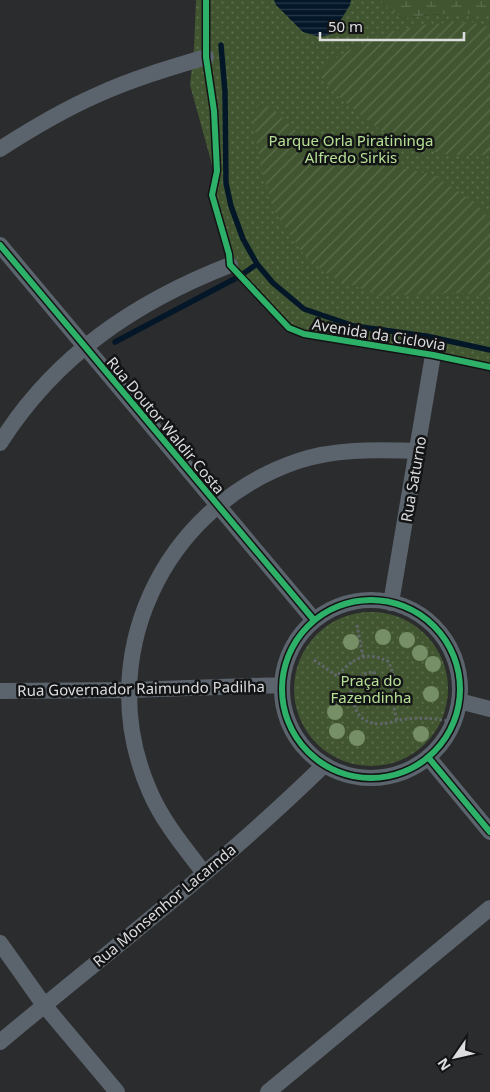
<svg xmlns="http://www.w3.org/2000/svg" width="490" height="1092" font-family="'Noto Sans',sans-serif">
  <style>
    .wetland { fill: url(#wetland-marsh) }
    .park { fill: url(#park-dots) }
    .garden { fill: url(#garden-furrows) }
    .water { fill: url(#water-rules) }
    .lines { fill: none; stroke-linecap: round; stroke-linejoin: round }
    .stream { stroke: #041728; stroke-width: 5.5 }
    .path { stroke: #61666b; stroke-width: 3; stroke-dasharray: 2.5 2.5; stroke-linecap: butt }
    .street { stroke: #5b636c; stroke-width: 16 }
    .cycleway-casing { stroke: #131415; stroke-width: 9 }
    .cycleway { stroke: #2db169; stroke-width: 6 }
    .tree { fill: #778f66 }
    .labels { text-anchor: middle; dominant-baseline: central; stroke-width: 5; stroke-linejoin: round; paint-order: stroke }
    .park-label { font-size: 15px; fill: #b6e095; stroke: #131415 }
    .street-label { font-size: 15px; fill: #dddde0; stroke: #131415 }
  </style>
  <defs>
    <pattern id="wetland-marsh" width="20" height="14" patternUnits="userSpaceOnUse" patternTransform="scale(1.25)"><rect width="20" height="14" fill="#415630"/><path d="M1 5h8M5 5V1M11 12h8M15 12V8" fill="none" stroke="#5c6e4e"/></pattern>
    <pattern id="park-dots" width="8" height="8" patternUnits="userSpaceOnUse" patternTransform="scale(1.25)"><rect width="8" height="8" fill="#415630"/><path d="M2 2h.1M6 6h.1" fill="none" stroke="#5c6e4e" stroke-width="1.8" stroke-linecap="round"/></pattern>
    <pattern id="garden-furrows" width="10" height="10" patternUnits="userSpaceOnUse" patternTransform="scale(1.25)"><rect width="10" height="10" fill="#415630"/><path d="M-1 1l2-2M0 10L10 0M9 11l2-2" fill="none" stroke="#5c6e4e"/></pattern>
    <pattern id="water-rules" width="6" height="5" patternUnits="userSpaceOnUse" patternTransform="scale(1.25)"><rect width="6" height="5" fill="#041728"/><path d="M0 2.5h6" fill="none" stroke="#283847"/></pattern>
  </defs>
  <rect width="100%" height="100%" fill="#2b2c2d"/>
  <!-- wetland -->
  <path class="wetland" d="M378,0H490V14H440L401,18Z"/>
  <!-- park -->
  <path class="park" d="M196,0H378L401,18L440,14H490V367L433,355L304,334L289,328L230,265L229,254L212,195L216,179L190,85L194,48Z
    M294 689a77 77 0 1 1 154 0a77 77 0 1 1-154 0Z"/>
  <!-- garden -->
  <path class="garden" d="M471,22L490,28V154C462,159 421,152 395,139C380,131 365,118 351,107C339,96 328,87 319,74L325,65L346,52L386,33L428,24Z
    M259,104L271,107L298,133L341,156L390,165L434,175L475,203L490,219V300L477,294L444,293L380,296L332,277L304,255L276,214L261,168L253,116Z"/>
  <!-- water -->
  <path class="water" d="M274,0H351L350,5L332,34L320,37L303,32L276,5Z"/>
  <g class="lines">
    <!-- stream -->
    <path class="stream" d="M221,45L225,92L226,183L231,206L243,239L257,264L273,283L304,309L354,326L426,336L490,350
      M115,342L240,276L257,264"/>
    <!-- path -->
    <path class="path" d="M357,625L363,657
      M314,660L337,676C353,658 366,650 389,662L394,677L391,694L397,721
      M377,688L379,684L374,672C363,672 357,679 350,687C353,710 360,728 388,723C394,722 401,719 407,719C422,717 439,719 453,722"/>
    <!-- street -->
    <path class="street" d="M0,149C31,129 63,110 97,95C132,79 169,68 206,57
      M0,245L314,620
      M0,443C55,356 135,302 230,265
      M282 689a89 89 0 1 1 178 0a89 89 0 1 1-178 0Z
      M391,603L433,355
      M0,691L129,690L282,685
      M459,701L490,709
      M428,757L490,832
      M204,873C184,847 163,822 150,792C91,659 162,507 298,461C337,448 377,450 417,451
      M0,943L44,1005L117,1092
      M0,1042C109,951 223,864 324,765
      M268,1092L490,908"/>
    <defs>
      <path id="cycleway" d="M206,0V57L214,111L217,171L212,195L229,254L230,265L289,328L304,334L433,355L490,367
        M0,245L314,620
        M282 689a89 89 0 1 1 178 0a89 89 0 1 1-178 0Z
        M428,757L490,832"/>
    </defs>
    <!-- cycleway casing -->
    <use href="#cycleway" class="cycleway-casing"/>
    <!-- cycleway -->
    <use href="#cycleway" class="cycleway"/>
  </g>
  <!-- trees -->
  <g class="tree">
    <circle cx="383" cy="637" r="8"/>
    <circle cx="407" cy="640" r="8"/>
    <circle cx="351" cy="642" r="8"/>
    <circle cx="420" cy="653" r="8"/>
    <circle cx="433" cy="664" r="8"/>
    <circle cx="431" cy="694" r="8"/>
    <circle cx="335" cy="712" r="8"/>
    <circle cx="337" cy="731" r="8"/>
    <circle cx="421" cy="734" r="8"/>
    <circle cx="357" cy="738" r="8"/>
  </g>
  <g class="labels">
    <!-- park labels -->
    <g class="park-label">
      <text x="351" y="140">Parque Orla Piratininga<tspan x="351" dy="17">Alfredo Sirkis</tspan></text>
      <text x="371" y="680">Praça do<tspan x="371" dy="17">Fazendinha</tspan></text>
    </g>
    <!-- street labels -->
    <g class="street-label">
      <text transform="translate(379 334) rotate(9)">Avenida da Ciclovia</text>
      <text transform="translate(166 425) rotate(50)">Rua Doutor Waldir Costa</text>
      <text transform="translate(413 479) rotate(-80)">Rua Saturno</text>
      <text transform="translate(141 688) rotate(-1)">Rua Governador Raimundo Padilha</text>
      <text transform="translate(164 905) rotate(-40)">Rua Monsenhor Lacarnda</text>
    </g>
  </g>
  <!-- north arrow -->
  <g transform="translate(455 1057) rotate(236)" stroke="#131415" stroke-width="4" paint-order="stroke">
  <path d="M0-4L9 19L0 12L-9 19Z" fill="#dddde0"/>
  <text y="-8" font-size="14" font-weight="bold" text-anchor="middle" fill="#dddde0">N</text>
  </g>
  <!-- scale -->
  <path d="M320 32v8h144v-8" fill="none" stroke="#dddde0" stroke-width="2.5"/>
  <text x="328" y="32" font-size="15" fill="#dddde0" stroke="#131415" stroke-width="4" paint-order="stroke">50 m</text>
</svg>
